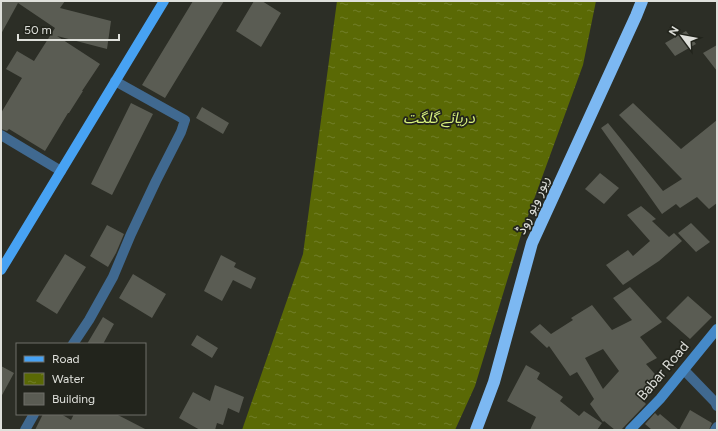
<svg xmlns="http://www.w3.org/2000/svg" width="718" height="431" font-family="Figtree,'Noto Sans Arabic',sans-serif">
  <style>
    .water { fill: url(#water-ripples) }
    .building { fill: #5a5c53; fill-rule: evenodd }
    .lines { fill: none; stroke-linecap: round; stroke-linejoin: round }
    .street { stroke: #406990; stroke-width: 10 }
    .secondary { stroke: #4589c8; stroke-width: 10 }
    .primary { stroke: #47a2f3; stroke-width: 10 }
    .highway { stroke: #7cb8f2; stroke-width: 12 }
    .labels { text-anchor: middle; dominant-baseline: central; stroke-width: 3.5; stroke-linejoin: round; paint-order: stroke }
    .street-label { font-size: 14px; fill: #dfe0db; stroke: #22241c }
    .water-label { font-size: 15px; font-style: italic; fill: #d8f17e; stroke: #22241c }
  </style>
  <defs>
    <pattern id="water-ripples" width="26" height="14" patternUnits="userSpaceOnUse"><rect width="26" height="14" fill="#5a6905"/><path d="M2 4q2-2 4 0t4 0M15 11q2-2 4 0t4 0" fill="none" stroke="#717e29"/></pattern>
  </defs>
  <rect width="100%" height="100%" fill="#2c2e26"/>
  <!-- water -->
  <path class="water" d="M337,1H596L583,65L521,235L475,386L455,430H242L303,254Z"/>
  <!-- building -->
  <path class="building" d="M1,1H65L60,8L111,21L107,49L57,36L100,64L82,91H83L69,113H68L45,151L9,129L7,131L1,129V113L22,78L6,69L17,51L34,61L55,28L18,3L1,34Z
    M193,1H224L165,98L142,85Z
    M254,1H262L281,13L261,47L236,31Z
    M686,31L696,44L675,56L665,43Z
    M717,45V71L703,53Z
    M131,103L153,114L112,195L91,184Z
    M633,103L681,149L717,120V203L709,209L697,197L680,208L676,204L662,214L601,128L608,123L663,191L682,179L619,115Z
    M202,107L229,123L223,134L196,118Z
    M600,173L619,188L604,204L585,189Z
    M641,206L656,219L652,221L669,237L674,233L682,241L659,261L623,285L606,265L628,250L633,256L650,241L627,215Z
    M691,223L710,242L696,252L678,233Z
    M107,225L124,234L116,253L108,267L90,256Z
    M65,254L86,267L57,314L36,301Z
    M221,255L236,263L234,267L256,278L251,289L233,280L222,301L204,291Z
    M133,274L166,294L152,318L119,298Z
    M630,287L662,322L640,337L657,358L646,364L661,381L638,396L646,404L621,430H615L604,421L603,422L590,404L594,399L577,372L570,376L549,346L547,348L530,332L540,324L551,334L573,320L571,318L592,305L612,330L632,320L613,298ZM603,349L619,371L603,389L585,358Z
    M688,296L712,317L690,339L666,318Z
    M103,317L114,324L103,344H87Z
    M197,335L218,348L212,358L191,345Z
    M526,365L540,373L537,379L563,397L560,401L579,416L584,411L602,423L597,430H530L536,417L507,401Z
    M1,366L14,373L1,397Z
    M215,385L244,397L239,413L228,408L223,425L217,423L215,430H200L179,418L193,392L210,401Z
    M690,410L712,423L709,430H652L645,424L655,413L658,416L660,414L679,430Z
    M43,414H61L71,420L74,414H116L147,430H35Z"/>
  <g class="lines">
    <!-- street -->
    <path class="street" d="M1,135L61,171
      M73,344L89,320L113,277L131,234L156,181L181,132L185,120L115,81
      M684,370L715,402L717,406
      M25,430L34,414
      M715,430L717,427"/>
    <!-- secondary -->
    <path class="secondary" d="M630,430L660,399L717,329"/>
    <!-- primary -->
    <path class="primary" d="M1,270L164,1"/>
    <!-- highway -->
    <path class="highway" d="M476,430L494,382L532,243L636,16L642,1"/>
  </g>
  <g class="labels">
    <!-- street labels -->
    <g class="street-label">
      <text transform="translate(533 205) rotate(-66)">ریور ویو روڈ</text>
      <text transform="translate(663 371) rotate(-50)">Babar Road</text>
    </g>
    <!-- water labels -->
    <g class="water-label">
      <text x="439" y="118">دریائے گلگت</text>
    </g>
  </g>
  <!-- border -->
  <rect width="718" height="431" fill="none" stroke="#dfe0db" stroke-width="4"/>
  <!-- legend -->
  <rect x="16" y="343" width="130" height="72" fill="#22241c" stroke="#6e6f68"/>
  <rect x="24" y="356" width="20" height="6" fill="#47a2f3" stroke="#6e6f68"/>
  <text x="52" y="363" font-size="12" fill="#dfe0db">Road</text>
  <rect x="24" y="373" width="20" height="12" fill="url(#water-ripples)" stroke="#6e6f68"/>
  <text x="52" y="383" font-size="12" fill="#dfe0db">Water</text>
  <rect x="24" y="393" width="20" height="12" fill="#5a5c53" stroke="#6e6f68"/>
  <text x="52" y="403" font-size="12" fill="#dfe0db">Building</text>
  <!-- north arrow -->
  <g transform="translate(682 36) rotate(302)" stroke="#22241c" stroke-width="3" paint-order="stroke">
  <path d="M0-3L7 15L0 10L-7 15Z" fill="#dfe0db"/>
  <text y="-6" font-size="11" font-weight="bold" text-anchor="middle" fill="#dfe0db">N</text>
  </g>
  <!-- scale -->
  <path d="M18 34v6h101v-6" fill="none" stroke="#dfe0db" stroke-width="2"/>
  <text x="24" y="34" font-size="12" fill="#dfe0db" stroke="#22241c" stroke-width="3" paint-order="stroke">50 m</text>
</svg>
